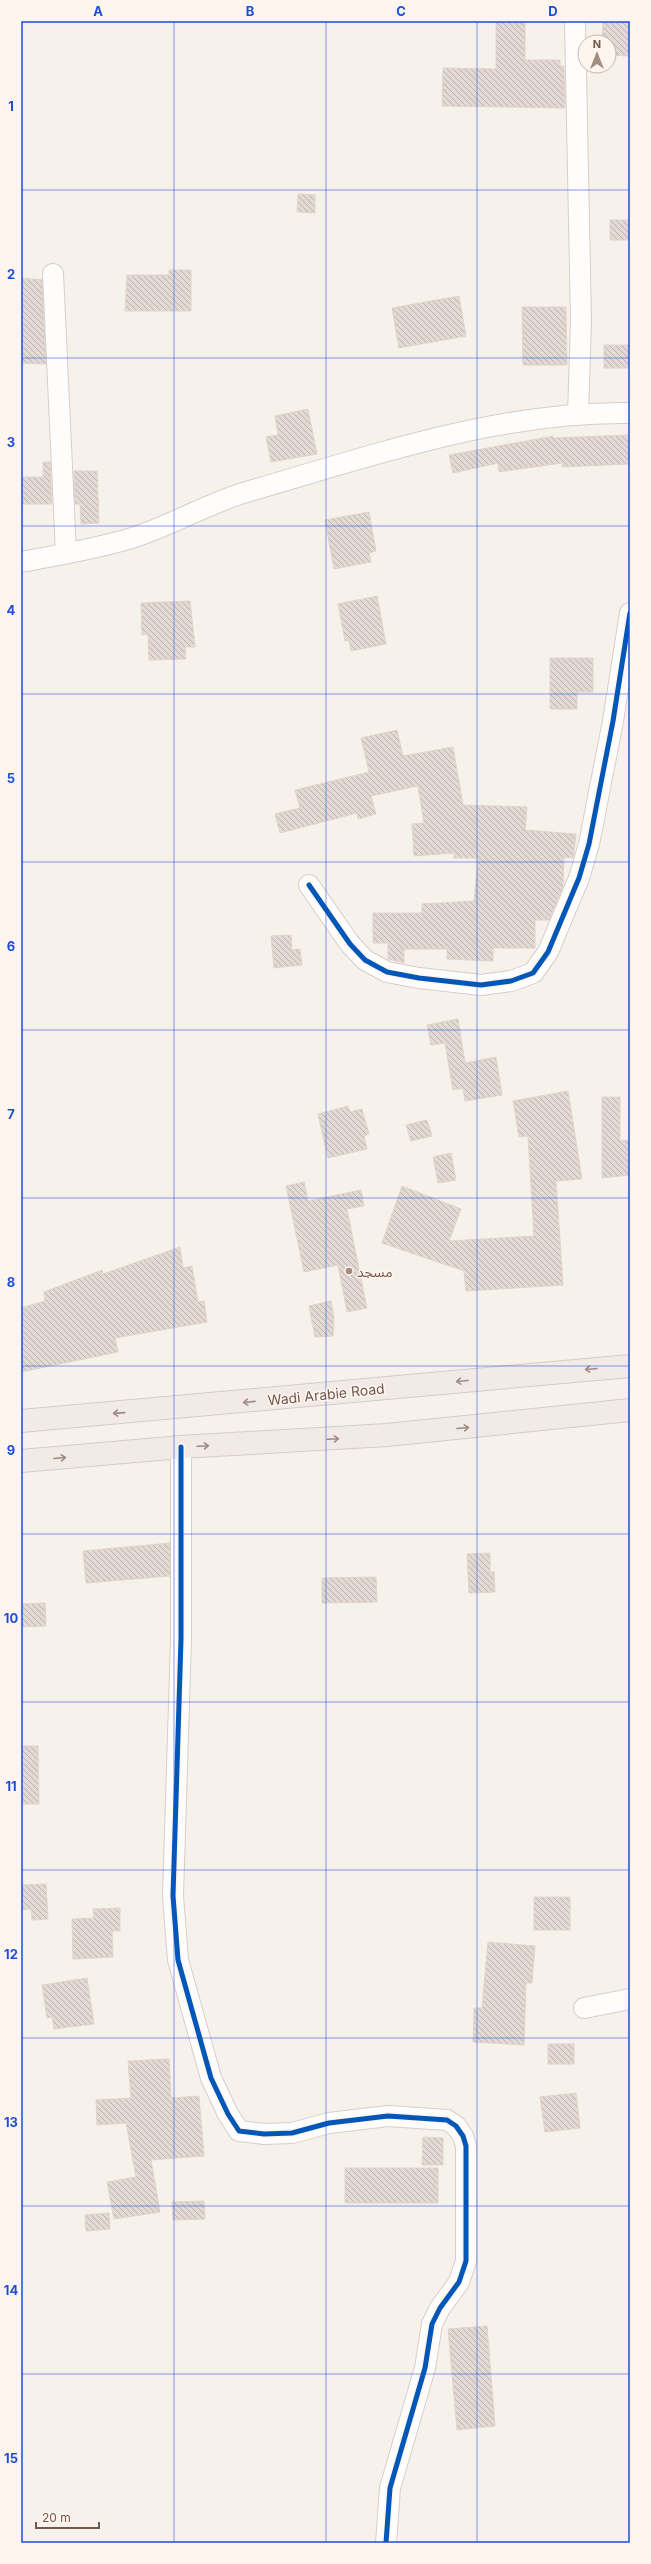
<svg xmlns="http://www.w3.org/2000/svg" width="651" height="2564" font-family="Inter,'Noto Sans Arabic',sans-serif">
  <style>
    .building { fill: url(#building-back-hatch); stroke: #dfd4ce }
    .lines { fill: none; stroke-linecap: round; stroke-linejoin: round }
    .minor-casing { stroke: #d6ceca; stroke-width: 22 }
    .trunk-casing { stroke: #d5ccc7; stroke-width: 24 }
    .minor { stroke: #fefdfc; stroke-width: 20 }
    .trunk { stroke: #f1eae6; stroke-width: 22 }
    .cycleway-casing { stroke: #fef6ee; stroke-width: 8 }
    .cycleway { stroke: #0057b8; stroke-width: 5 }
    .oneway { stroke: #a08a83 }
    .grid { fill: none; stroke: #1d4ed8; stroke-width: 1; stroke-opacity: 0.55 }
    .poi-dot { fill: #a28d85; stroke: #fef6ee; stroke-width: 1.5 }
    .labels { text-anchor: middle; dominant-baseline: central; stroke-width: 3; stroke-linejoin: round; paint-order: stroke }
    .poi-label { font-size: 14px; fill: #74574d; stroke: #fef6ee; text-anchor: start }
    .street-label { font-size: 14px; fill: #74574d; stroke: #fef6ee }
    .neatline { fill: none; stroke: #1d4ed8; stroke-width: 1.5 }
    .grid-label { font-size: 13px; text-anchor: middle; font-weight: bold; fill: #1d4ed8 }
  </style>
  <defs>
    <pattern id="building-back-hatch" width="6" height="6" patternUnits="userSpaceOnUse"><rect width="6" height="6" fill="#e3d9d4"/><path d="M-1 5l2 2M0 0l6 6M5-1l2 2" fill="none" stroke="#bdb3ae"/></pattern>
  </defs>
  <rect width="100%" height="100%" fill="#f7f1ec"/>
  <!-- building -->
  <path class="building" d="M496,21H525V60H560V66H564L565,108L442,106L443,68L496,69Z
    M603,21H630V56L609,55V42H602Z
    M298,194L315,195V213L297,212Z
    M610,220H630V240H610Z
    M169,270H191V311H125L127,275H169Z
    M21,278L42,280L46,364L21,363Z
    M459,296L466,336L399,348L392,308Z
    M522,307H566L567,365H523Z
    M604,345H630V368H604Z
    M308,409L317,454L271,462L266,437L278,435L275,416Z
    M630,435V464L562,467V463L499,472L498,463L453,473L449,455L553,436V438Z
    M43,462H50L52,504H21V477H43Z
    M74,471H97L99,523L81,524L80,504H75Z
    M369,512L376,551L369,553L371,562L334,569L325,520Z
    M377,596L386,644L351,651L349,640L345,641L338,604Z
    M190,601L195,647H185L186,659L149,660L148,634L142,635L141,603Z
    M550,658H593V692H577V709H550Z
    M397,730L403,756L453,747L463,805L527,807L525,830L576,834L573,858L564,857L563,887L549,920H535V948H493V961L447,959V949H404V963L388,959V943H373V913H422V904L474,901L478,858H454V853L414,856L412,824L424,823L418,786L371,796L376,814L358,819L357,813L280,833L275,814L300,808L295,790L369,772L361,738Z
    M291,935L292,950L300,949L302,965L274,968L271,936Z
    M458,1019L465,1063L496,1057L502,1095L465,1101L463,1088L453,1090L445,1043L431,1045L427,1025Z
    M568,1091L582,1179L556,1181L563,1285L466,1291L464,1271L382,1243L402,1186L461,1209L449,1241L534,1236L528,1136L519,1137L513,1101Z
    M602,1097H620V1141L630,1140V1175L602,1178Z
    M348,1106L350,1112L362,1109L369,1134L364,1136L367,1149L328,1158L318,1114Z
    M427,1120L432,1136L411,1141L406,1125Z
    M451,1153L456,1180L438,1183L433,1157Z
    M304,1182L308,1201L361,1190L364,1206L347,1209L367,1308L347,1312L338,1265L304,1272L286,1186Z
    M180,1247L183,1268L192,1266L198,1302L204,1301L207,1322L115,1338L118,1352L21,1372V1308L45,1301L44,1292L102,1270L103,1274Z
    M331,1301L334,1317L333,1336L315,1337L309,1306Z
    M170,1543V1576L86,1583L83,1551Z
    M490,1553V1572H494L495,1592L469,1593L467,1554Z
    M376,1577L377,1602L322,1603V1578Z
    M45,1603L46,1626L21,1627V1604Z
    M21,1746H38L39,1804H21Z
    M46,1884L48,1919L32,1920L31,1909L21,1910V1885Z
    M534,1897H570V1930H534Z
    M120,1908V1931H112L113,1957L73,1959L72,1919L94,1918L93,1909Z
    M488,1942L535,1946L532,1983H526L524,2045L473,2042L474,2008H482Z
    M87,1978L94,2024L54,2029L52,2017L47,2018L42,1985Z
    M548,2044H574V2064H548Z
    M169,2059L171,2098L199,2096L204,2156L151,2160L160,2212L114,2219L107,2182L136,2177L126,2123L97,2125L96,2100L131,2098L128,2061Z
    M576,2093L580,2128L545,2132L540,2097Z
    M423,2137L443,2138V2165H422Z
    M345,2168H438V2203H345Z
    M204,2201L205,2219L173,2220L172,2202Z
    M109,2213L110,2229L86,2231L85,2215Z
    M487,2326L495,2426L457,2430L448,2329Z"/>
  <g class="lines">
    <defs>
      <path id="minor" d="M575,21L581,321L578,414
        M53,274L66,553
        M21,562C58,555 96,549 132,538C170,526 205,505 243,493C368,457 498,411 630,413
        M309,885L350,944L365,960L387,972L419,978L481,985L511,981L533,973L548,952L579,878L589,844L613,721L630,613
        M181,1447V1639L173,1896L178,1960L211,2078L228,2114L239,2131L264,2134L292,2133L329,2123L388,2116L447,2120L456,2126L463,2136L466,2146V2261L459,2282L440,2308L432,2324L425,2368L390,2488L386,2543
        M584,2008L630,1999"/>
      <path id="trunk" d="M21,1421L630,1366
        M21,1461L181,1447L387,1435L630,1410"/>
    </defs>
    <!-- minor casing -->
    <use href="#minor" class="minor-casing"/>
    <!-- trunk casing -->
    <use href="#trunk" class="trunk-casing"/>
    <!-- minor -->
    <use href="#minor" class="minor"/>
    <!-- trunk -->
    <use href="#trunk" class="trunk"/>
    <defs>
      <path id="cycleway" d="M309,885L350,944L365,960L387,972L419,978L481,985L511,981L533,973L548,952L579,878L589,844L613,721L630,613
        M181,1447V1639L173,1896L178,1960L211,2078L228,2114L239,2131L264,2134L292,2133L329,2123L388,2116L447,2120L456,2126L463,2136L466,2146V2261L459,2282L440,2308L432,2324L425,2368L390,2488L386,2543"/>
    </defs>
    <!-- cycleway casing -->
    <use href="#cycleway" class="cycleway-casing"/>
    <!-- cycleway -->
    <use href="#cycleway" class="cycleway"/>
  </g>
  <!-- one-way arrows -->
  <defs><path id="oneway-shaft" d="M-6 0H5M1.5-3L5.5 0L1.5 3" fill="none" stroke-width="1.6" stroke-linecap="round" stroke-linejoin="round"/></defs>
  <g class="oneway">
    <use href="#oneway-shaft" transform="translate(591 1369) rotate(175)"/>
    <use href="#oneway-shaft" transform="translate(462 1381) rotate(175)"/>
    <use href="#oneway-shaft" transform="translate(249 1402) rotate(174)"/>
    <use href="#oneway-shaft" transform="translate(119 1413) rotate(176)"/>
    <use href="#oneway-shaft" transform="translate(463 1428) rotate(-5)"/>
    <use href="#oneway-shaft" transform="translate(333 1439) rotate(-3)"/>
    <use href="#oneway-shaft" transform="translate(203 1446) rotate(-3)"/>
    <use href="#oneway-shaft" transform="translate(60 1458) rotate(-5)"/>
  </g>
  <!-- grid -->
  <path class="grid" d="M174,21V2543M326,21V2543M477,21V2543M21,190H630M21,358H630M21,526H630M21,694H630M21,862H630M21,1030H630M21,1198H630M21,1366H630M21,1534H630M21,1702H630M21,1870H630M21,2038H630M21,2206H630M21,2374H630"/>
  <!-- markers -->
  <circle class="poi-dot" cx="349" cy="1271" r="4"/>
  <g class="labels">
    <!-- poi labels -->
    <g class="poi-label">
      <text x="357" y="1271">مسجد</text>
    </g>
    <!-- street labels -->
    <g class="street-label">
      <text transform="translate(326 1394) rotate(-6)">Wadi Arabie Road</text>
    </g>
  </g>
  <!-- border -->
  <rect width="651" height="2564" fill="none" stroke="#fef6ee" stroke-width="44"/>
  <!-- north arrow -->
  <g transform="translate(597 54)"><circle r="19" fill="#fef6ee" stroke="#c7b6ae"/>
  <path d="M0-3L7 15L0 10L-7 15Z" fill="#a28d85"/>
  <text y="-6" font-size="11" font-weight="bold" text-anchor="middle" fill="#74574d">N</text>
  </g>
  <!-- scale -->
  <path d="M36 2522v6h63v-6" fill="none" stroke="#74574d" stroke-width="2"/>
  <text x="42" y="2522" font-size="12" fill="#74574d" stroke="#fef6ee" stroke-width="3" paint-order="stroke">20 m</text>
  <rect x="22" y="22" width="607" height="2520" class="neatline"/>
  <g class="grid-label">
    <text x="98" y="16">A</text>
    <text x="250" y="16">B</text>
    <text x="401" y="16">C</text>
    <text x="553" y="16">D</text>
    <text x="11" y="111">1</text>
    <text x="11" y="279">2</text>
    <text x="11" y="447">3</text>
    <text x="11" y="615">4</text>
    <text x="11" y="783">5</text>
    <text x="11" y="951">6</text>
    <text x="11" y="1119">7</text>
    <text x="11" y="1287">8</text>
    <text x="11" y="1455">9</text>
    <text x="11" y="1623">10</text>
    <text x="11" y="1791">11</text>
    <text x="11" y="1959">12</text>
    <text x="11" y="2127">13</text>
    <text x="11" y="2295">14</text>
    <text x="11" y="2463">15</text>
  </g>
</svg>
